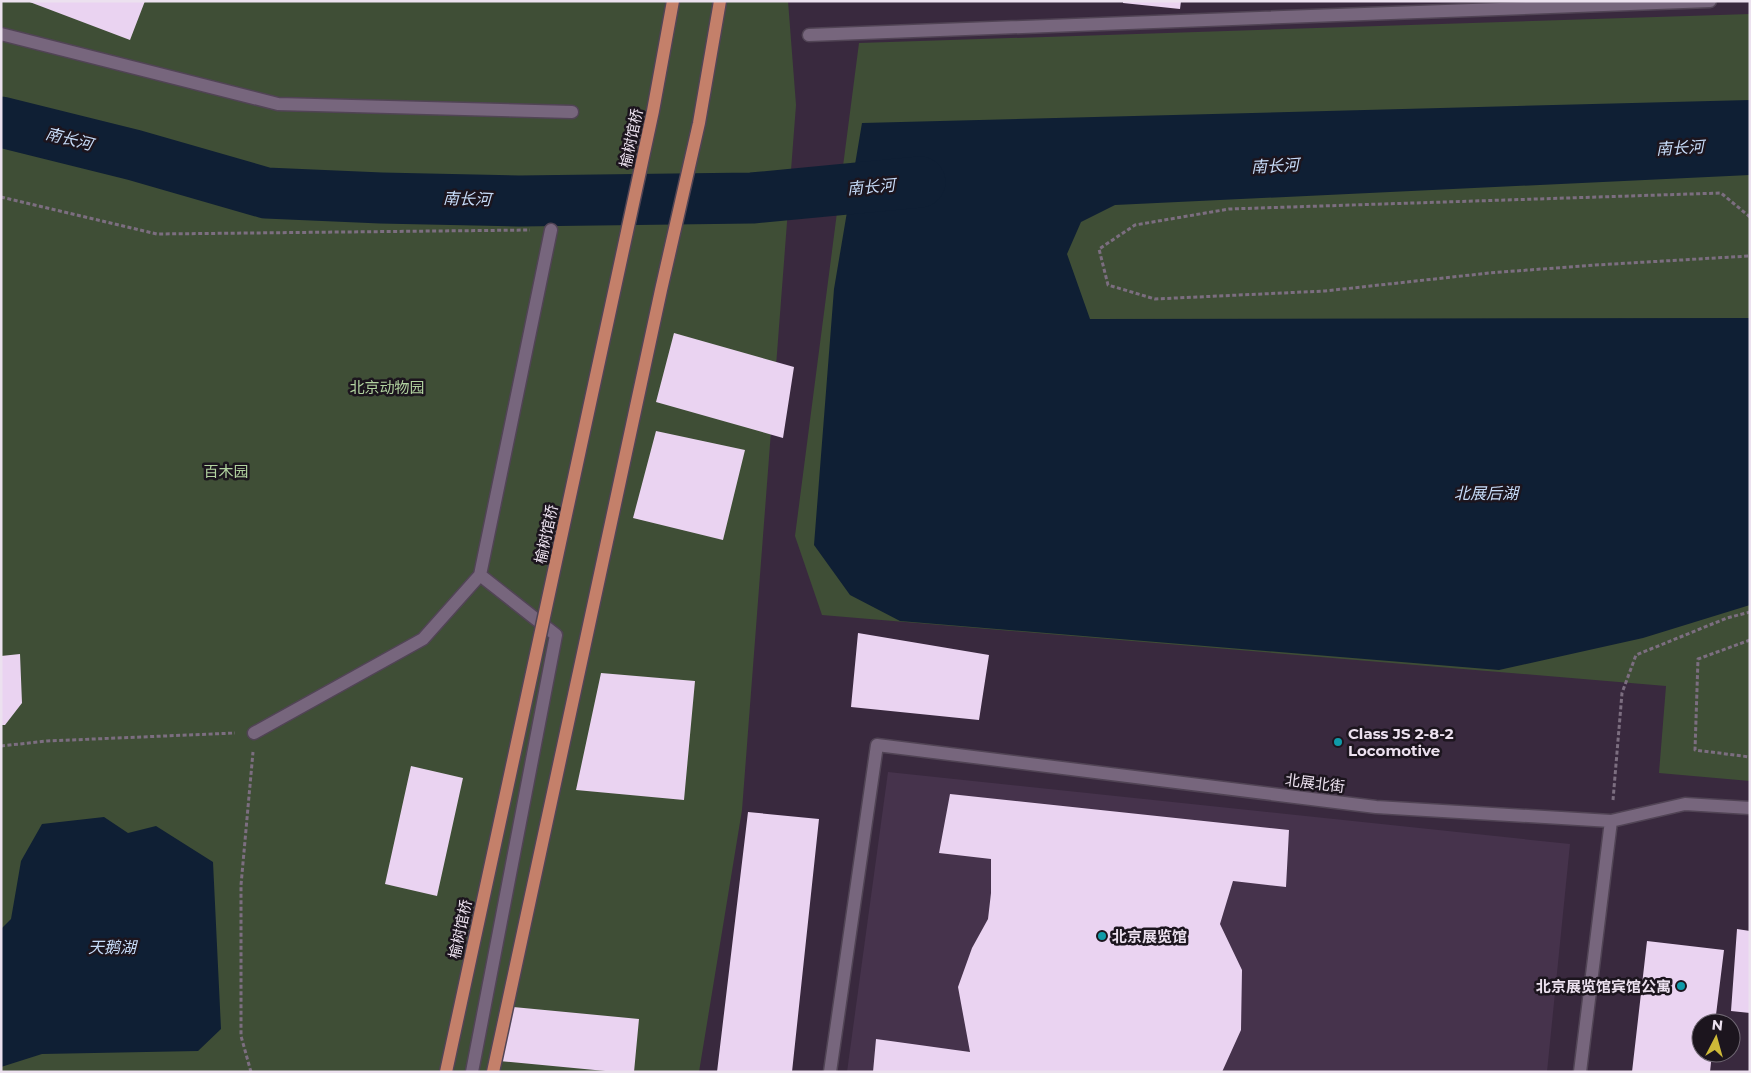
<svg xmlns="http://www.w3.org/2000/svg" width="1751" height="1073" font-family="Montserrat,'Noto Sans SC',sans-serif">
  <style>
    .built { fill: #46334c }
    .green { fill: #3f4e36 }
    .water { fill: #0f1f34 }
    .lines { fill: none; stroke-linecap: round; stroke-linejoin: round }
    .river { stroke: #0f1f34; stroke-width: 51 }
    .building { fill: #ead3f1 }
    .minor-casing { stroke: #514455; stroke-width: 15 }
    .major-casing { stroke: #514455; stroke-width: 15 }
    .path { stroke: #7c6e80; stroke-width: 3; stroke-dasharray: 4 2.5; stroke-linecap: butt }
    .minor { stroke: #77667d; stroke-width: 12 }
    .major { stroke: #c4806a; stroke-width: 12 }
    .major-bridge-casing { stroke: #514455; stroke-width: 15; stroke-linecap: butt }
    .major-bridge { stroke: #c4806a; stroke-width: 12 }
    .culture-dot { fill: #0f9aa8; stroke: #1c151e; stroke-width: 2 }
    .labels { text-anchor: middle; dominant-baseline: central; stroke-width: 5; stroke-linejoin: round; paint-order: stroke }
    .street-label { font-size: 15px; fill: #ece1ef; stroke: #1c151e }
    .park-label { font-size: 15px; fill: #b2d3a0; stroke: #1c151e }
    .poi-label { font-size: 15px; font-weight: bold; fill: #ece1ef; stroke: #1c151e; text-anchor: start }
    .water-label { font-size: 16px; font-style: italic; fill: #c7dcf9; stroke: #1c151e }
  </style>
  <rect width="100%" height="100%" fill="#39293e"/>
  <!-- built -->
  <path class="built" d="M888,772L1570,844L1547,1072H847Z"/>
  <!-- green -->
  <path class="green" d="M1,1H788L796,105L742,810L699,1072H1Z
    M1750,14V781L1659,773L1666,686L822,615L795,536L859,43Z"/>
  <!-- water -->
  <path class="water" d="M1750,100V175L1115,205L1081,222L1067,254L1090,319L1750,318V605L1643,638L1499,670L900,621L850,595L814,545L834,289L862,123Z
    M104,817L128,833L156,826L213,862L221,1029L198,1051L42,1054L1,1067V929L11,919L21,861L42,824Z"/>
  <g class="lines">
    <!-- river -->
    <path class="river" d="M1,122L134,155L266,193L381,198L519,201L752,198L920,182"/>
  </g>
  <!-- building -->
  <path class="building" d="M27,1H145L130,40Z
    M1123,1H1181L1180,9L1123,3Z
    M674,333L794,367L783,438L656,402Z
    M656,431L745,450L723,540L633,518Z
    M858,633L989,655L979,720L851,707Z
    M20,654L22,703L5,725H1V656Z
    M601,673L695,681L684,800L576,790Z
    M411,766L463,778L437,896L385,884Z
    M950,794L1289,830L1286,887L1233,881L1220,924L1242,970L1241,1030L1222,1072H873L876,1039L970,1052L958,987L972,948L988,919L991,893V859L939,853Z
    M748,812L819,819L792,1072H717Z
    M1737,929L1750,931V1013L1731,1011Z
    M1647,941L1724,950L1715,1023H1701V1053H1712L1710,1072H1632Z
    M504,1006L639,1019L634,1072H616L499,1061Z"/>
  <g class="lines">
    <defs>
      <path id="minor" d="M1,34L278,104L572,112
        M809,35L1710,1
        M254,733L423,639L480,575L551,230
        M472,1072L556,635L480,575
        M830,1072L877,745L1376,807L1611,821L1685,804L1750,808
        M1580,1072L1611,821"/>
      <path id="major" d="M493,1072L661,290L699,123L720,1"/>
    </defs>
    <!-- minor casing -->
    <use href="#minor" class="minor-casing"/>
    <!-- major casing -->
    <use href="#major" class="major-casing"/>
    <!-- path -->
    <path class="path" d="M1,197L157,234L530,230
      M1750,217L1721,193L1229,209L1135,225L1099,249L1108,285L1155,299L1325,291L1489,273L1595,265L1750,256
      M1750,640L1698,659L1695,750L1750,757
      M1,746L47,741L235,733
      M1613,800L1622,693L1636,655L1727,618L1750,612
      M251,1072L241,1036V885L253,752"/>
    <!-- minor -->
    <use href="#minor" class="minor"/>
    <!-- major -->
    <use href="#major" class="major"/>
    <defs>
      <path id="major-bridge" d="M446,1072L653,111L673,1"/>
    </defs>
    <!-- major-bridge casing -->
    <use href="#major-bridge" class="major-bridge-casing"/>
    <!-- major-bridge -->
    <use href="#major-bridge" class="major-bridge"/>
  </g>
  <!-- markers -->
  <g class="culture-dot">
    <circle cx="1338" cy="742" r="5"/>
    <circle cx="1102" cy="936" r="5"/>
    <circle cx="1681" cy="986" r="5"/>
  </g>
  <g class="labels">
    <!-- street labels -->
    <g class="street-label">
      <text transform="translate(631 138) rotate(-78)">榆树馆桥</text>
      <text transform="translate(546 534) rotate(-78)">榆树馆桥</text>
      <text transform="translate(1315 783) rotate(7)">北展北街</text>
      <text transform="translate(460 929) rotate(-78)">榆树馆桥</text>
    </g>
    <!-- park labels -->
    <g class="park-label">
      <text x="387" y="387">北京动物园</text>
      <text x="226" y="471">百木园</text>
    </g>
    <!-- poi labels -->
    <g class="poi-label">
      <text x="1348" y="733">Class JS 2-8-2<tspan x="1348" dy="17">Locomotive</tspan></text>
      <text x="1112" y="936">北京展览馆</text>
      <text x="1671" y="986" text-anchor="end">北京展览馆宾馆公寓</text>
    </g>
    <!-- water labels -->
    <g class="water-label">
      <text transform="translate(69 139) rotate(14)">南长河</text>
      <text transform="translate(1680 148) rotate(-3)">南长河</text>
      <text transform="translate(1275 166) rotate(-3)">南长河</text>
      <text transform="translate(871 187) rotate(-5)">南长河</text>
      <text transform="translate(467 199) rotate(2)">南长河</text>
      <text x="1486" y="493">北展后湖</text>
      <text x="112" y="947">天鹅湖</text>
    </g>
  </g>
  <!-- border -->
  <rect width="1751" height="1073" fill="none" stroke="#ece1ef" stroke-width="5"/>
  <!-- north arrow -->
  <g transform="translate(1716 1038) rotate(6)"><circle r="24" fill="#1c151e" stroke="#6f6772"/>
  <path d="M0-4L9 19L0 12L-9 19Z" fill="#cdb938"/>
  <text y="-8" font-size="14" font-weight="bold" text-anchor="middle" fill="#ece1ef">N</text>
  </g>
</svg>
